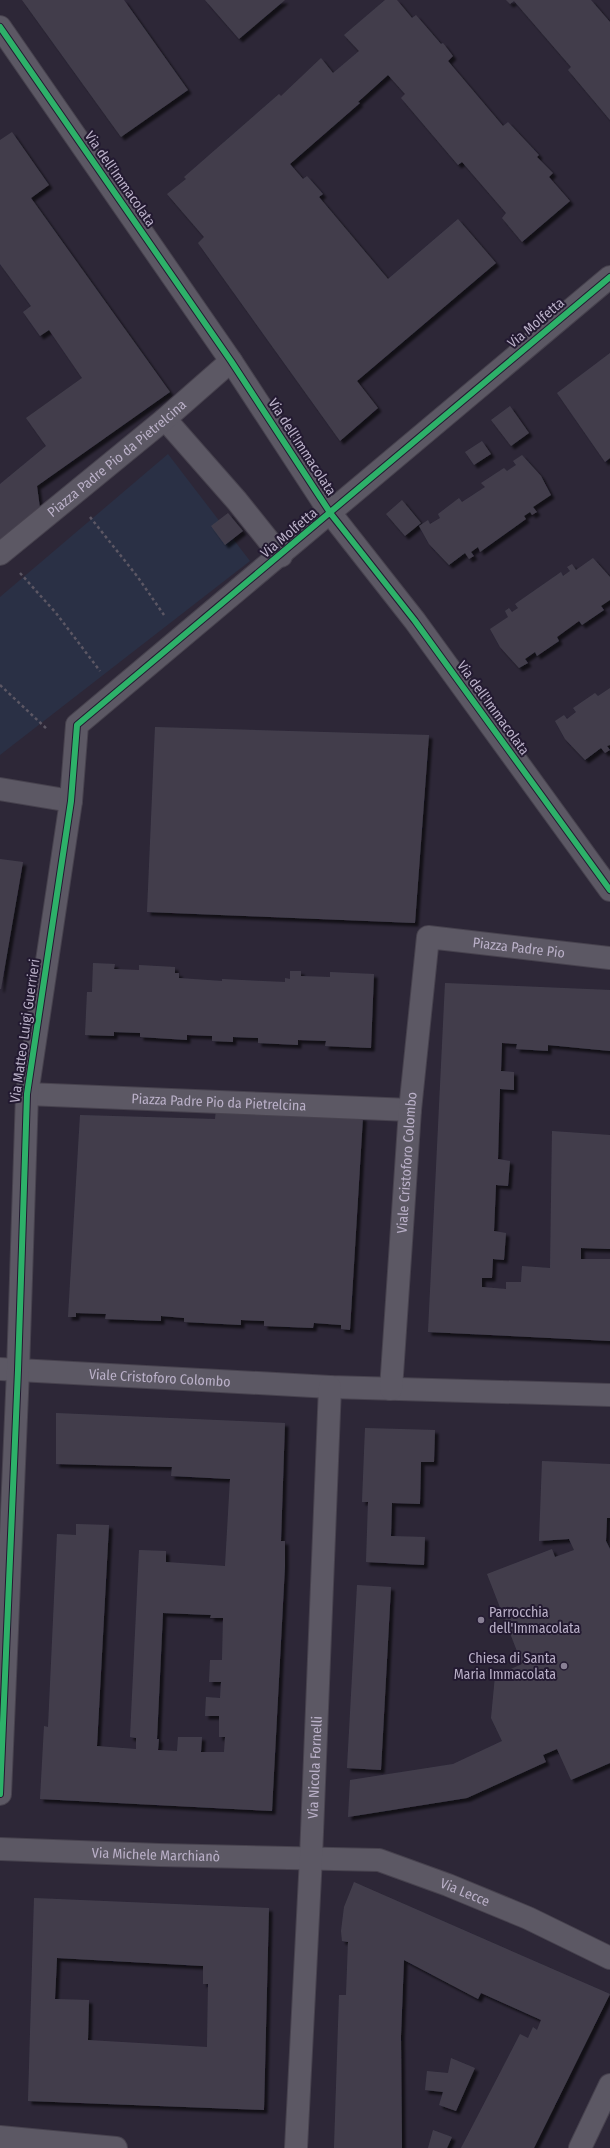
<svg xmlns="http://www.w3.org/2000/svg" width="610" height="2148" font-family="'Fira Sans Condensed',sans-serif">
  <style>
    .green { fill: #2a3045 }
    .building { fill: #423e4c; fill-rule: evenodd; filter: url(#shadow) }
    .lines { fill: none; stroke-linecap: round; stroke-linejoin: round }
    .minor-casing { stroke: #47424e; stroke-width: 24 }
    .path { stroke: #5c5764; stroke-width: 2.5; stroke-dasharray: 3 3; stroke-linecap: butt }
    .minor { stroke: #5c5864; stroke-width: 22 }
    .cycleway-casing { stroke: #231a31; stroke-width: 8 }
    .cycleway { stroke: #2db169; stroke-width: 6 }
    .poi-dot { fill: #898095; stroke: #231a31; stroke-width: 1.5 }
    .labels { text-anchor: middle; dominant-baseline: central; stroke-width: 4; stroke-linejoin: round; paint-order: stroke }
    .street-label { font-size: 14px; fill: #bab0c8; stroke: #231a31 }
    .poi-label { font-size: 14px; fill: #bab0c8; stroke: #231a31; text-anchor: start }
  </style>
  <defs>
    <filter id="shadow"><feDropShadow dx="3.5" dy="3.5" stdDeviation="1" flood-color="#0009"/></filter>
  </defs>
  <rect width="100%" height="100%" fill="#2d2737"/>
  <!-- green -->
  <path class="green" d="M168,454L250,561L0,755V597Z"/>
  <!-- building -->
  <path class="building" d="M22,0H124L188,90L121,137Z
    M205,0H285L239,39Z
    M385,0H397L412,18L416,15L441,44L443,43L453,56L448,61L503,126L508,122L539,155L537,157L553,173L549,177L570,201L522,242L502,218L506,213L462,162L458,165L401,98L405,94L388,75L358,102L360,103L290,164L303,179L307,176L323,194L319,197L388,279L458,219L496,263L357,381L378,408L340,441L198,243L204,237L167,194L186,179L184,177L279,94L281,96L321,58L333,73L359,51L344,35Z
    M506,0H591L610,22V120L568,70L571,67L514,1L510,4Z
    M12,132L49,185L31,198L170,392L37,486L40,508L0,543V484L46,446L26,418L82,378L49,330L40,336L23,312L31,306L0,264V140Z
    M610,353V458L605,462L557,393Z
    M510,406L529,433L511,446L491,420Z
    M482,441L491,454L474,465L465,452Z
    M522,455L541,476L551,495L533,507L537,512L532,515L530,512L524,516L526,519L480,552L478,547L471,552L474,556L469,559L465,553L449,565L429,544L419,526L428,520L430,524L440,518L438,514L459,498L462,502L485,487L481,483L504,468L507,471L516,465L513,461Z
    M402,500L421,523L405,536L386,514Z
    M228,513L243,531L225,545L211,526Z
    M593,558L610,577V600L601,606L604,610L582,625L579,621L557,637L559,641L537,656L535,652L525,659L528,663L519,668L500,647L490,629L508,617L505,611L509,608L512,612L518,608L515,604L561,572L563,576L570,571L567,567L572,564L576,570Z
    M610,688V745L607,746L610,750L605,753L601,748L585,760L565,739L555,721L564,715L567,719L576,712L573,708L595,693L598,696Z
    M155,727L429,735L415,923L147,912Z
    M0,859L23,862L1,989H0Z
    M93,963L115,964L114,969L139,970V965L175,967V973H179V978L222,981V979L285,982V978L290,979V971H301V976L330,977V972L374,974L371,1048L325,1046L326,1041L298,1040V1045L258,1043V1038L233,1037V1042L212,1041V1036L187,1035V1040L140,1037V1033L114,1032V1036L85,1035L87,992H92Z
    M445,983L610,990V1051L548,1045V1051L516,1049L517,1044L502,1043L501,1071L514,1072V1090L500,1089L498,1159L510,1161L508,1186L496,1185L494,1231L506,1233L504,1260L493,1259L492,1278H482V1287L506,1289V1282H521L522,1266L550,1268L552,1131L610,1135V1249L581,1248V1259H610V1341L428,1332Z
    M216,1110L363,1117L350,1330L341,1329V1325L314,1323L313,1328L264,1326V1321L241,1320V1325L184,1322V1318L161,1316V1321L105,1319L106,1314L76,1313V1317H68L80,1115L215,1119Z
    M56,1413L285,1423L281,1541H285V1566L272,1811L40,1799L44,1726L48,1727L57,1534L76,1535V1524L109,1525L97,1746L136,1749V1738L130,1737L139,1550L166,1551V1562L225,1566L230,1479L171,1476L172,1467L56,1464ZM163,1613L211,1615L210,1618H223L222,1660H210L209,1682H221L220,1698L206,1697L205,1716H219V1737H225L224,1752H201L202,1737H178L177,1751L158,1750L159,1739H157Z
    M365,1428L435,1430L434,1462H421L420,1504L392,1503L391,1536L425,1537L424,1565L366,1562L368,1502H362Z
    M542,1461L610,1464V1518H607L606,1541L610,1549V1763L571,1780L557,1749L543,1755L546,1762L467,1798L348,1817L350,1780L453,1764L502,1741L491,1718L495,1676L522,1664L487,1574L552,1549L555,1557L574,1550L569,1539L539,1541Z
    M357,1585L391,1587L381,1770L347,1768Z
    M354,1882L610,1994L534,2148H461L520,2034L528,2038L533,2027L537,2030L541,2020L481,1993L478,1999L404,1960L401,2036L402,2148H334L339,1995H346L348,1942L342,1941L341,1931L344,1907Z
    M34,1898L269,1908L264,2110L28,2101ZM57,1958L203,1966V1984H208L207,2047L88,2040L89,2000L55,1999Z
    M451,2058L475,2068L456,2111L439,2105L443,2092L425,2090L427,2071L448,2073Z
    M433,2130L452,2137L447,2148H428Z"/>
  <g class="lines">
    <defs>
      <g id="minor">
        <path d="M0,27L231,361L331,514L415,621L610,890"/>
        <path d="M165,419L237,501L281,556"/>
        <path id="s1" d="M0,554L165,419L231,361"/>
        <path d="M0,789L71,801"/>
        <path id="s2" d="M27,1094L410,1110"/>
        <path id="s3" d="M0,1369L330,1387L610,1395"/>
        <path id="s4" d="M391,1389L410,1110L428,937L610,958"/>
        <path d="M0,1794L18,1370L27,1094L71,801L77,725L610,277"/>
        <path id="s5" d="M0,1849L160,1855L379,1860L448,1885L528,1918L610,1958"/>
        <path d="M0,2137L116,2148"/>
        <path id="s6" d="M296,2148L311,1857L330,1387"/>
        <path d="M580,2148L610,2085"/>
      </g>
    </defs>
    <!-- minor casing -->
    <use href="#minor" class="minor-casing"/>
    <!-- path -->
    <path class="path" d="M90,517L137,576L164,615
      M20,573L56,613L100,671
      M0,685L48,730"/>
    <!-- minor -->
    <use href="#minor" class="minor"/>
    <defs>
      <path id="cycleway" d="M0,27L231,361L331,514L415,621L610,890
        M0,1794L18,1370L27,1094L71,801L77,725L610,277"/>
    </defs>
    <!-- cycleway casing -->
    <use href="#cycleway" class="cycleway-casing"/>
    <!-- cycleway -->
    <use href="#cycleway" class="cycleway"/>
  </g>
  <!-- markers -->
  <g class="poi-dot">
    <circle cx="481" cy="1620" r="4"/>
    <circle cx="564" cy="1666" r="4"/>
  </g>
  <g class="labels">
    <!-- street labels -->
    <g class="street-label">
      <text transform="translate(120 179) rotate(55)">Via dell'Immacolata</text>
      <text transform="translate(536 323) rotate(-40)">Via Molfetta</text>
      <text transform="translate(302 447) rotate(57)">Via dell'Immacolata</text>
      <text stroke="none"><textPath href="#s1" startOffset="151">Piazza Padre Pio da Pietrelcina</textPath></text>
      <text transform="translate(289 533) rotate(-40)">Via Molfetta</text>
      <text transform="translate(493 708) rotate(54)">Via dell'Immacolata</text>
      <text stroke="none"><textPath href="#s4" startOffset="545">Piazza Padre Pio</textPath></text>
      <text transform="translate(25 1031) rotate(-82)">Via Matteo Luigi Guerrieri</text>
      <text stroke="none"><textPath href="#s2" startOffset="192">Piazza Padre Pio da Pietrelcina</textPath></text>
      <text stroke="none"><textPath href="#s4" startOffset="227">Viale Cristoforo Colombo</textPath></text>
      <text stroke="none"><textPath href="#s3" startOffset="160">Viale Cristoforo Colombo</textPath></text>
      <text stroke="none"><textPath href="#s6" startOffset="381">Via Nicola Fornelli</textPath></text>
      <text stroke="none"><textPath href="#s5" startOffset="156">Via Michele Marchianò</textPath></text>
      <text stroke="none"><textPath href="#s5" startOffset="471">Via Lecce</textPath></text>
    </g>
    <!-- poi labels -->
    <g class="poi-label">
      <text x="489" y="1612">Parrocchia<tspan x="489" dy="16">dell'Immacolata</tspan></text>
      <text x="556" y="1658" text-anchor="end">Chiesa di Santa<tspan x="556" dy="16">Maria Immacolata</tspan></text>
    </g>
  </g>
</svg>
